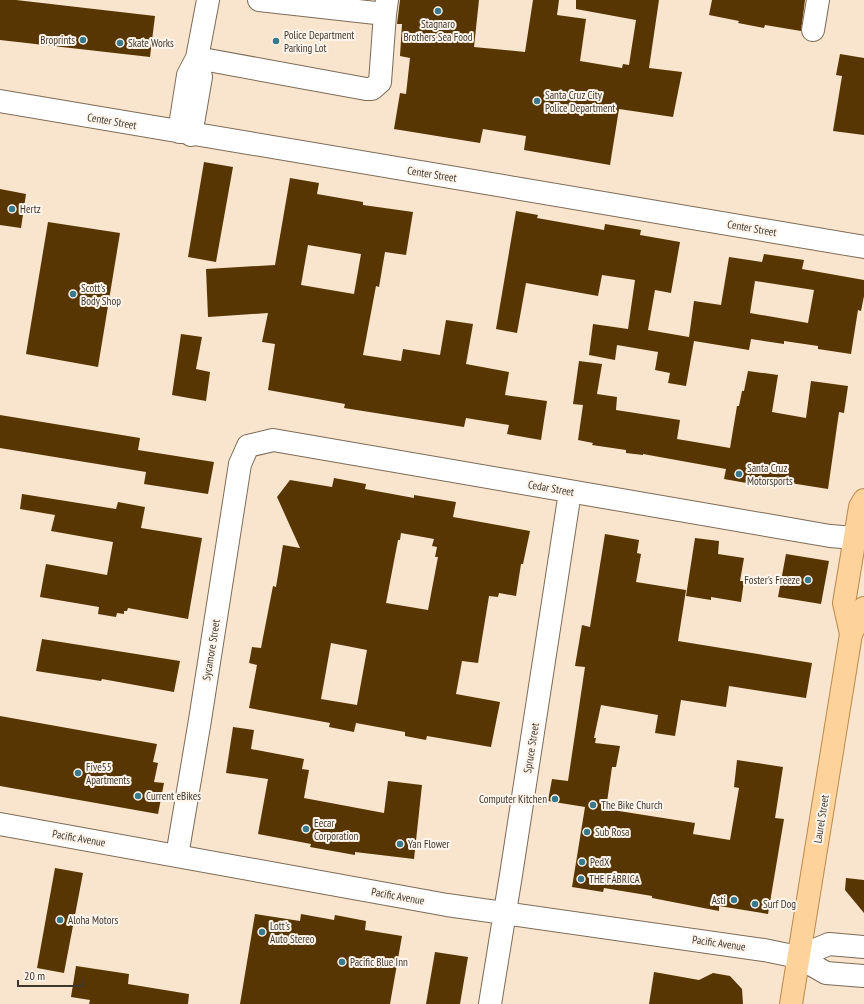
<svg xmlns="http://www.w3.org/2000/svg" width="864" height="1004" font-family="'PT Sans Narrow',sans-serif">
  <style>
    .building { fill: #583601; fill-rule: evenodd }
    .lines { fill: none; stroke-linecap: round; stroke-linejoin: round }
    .minor-casing { stroke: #7c6b57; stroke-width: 24 }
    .major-casing { stroke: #bb894a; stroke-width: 24 }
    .minor { stroke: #fff; stroke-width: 22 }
    .major { stroke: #fed39b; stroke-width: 22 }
    .poi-dot { fill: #39798c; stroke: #fdf4eb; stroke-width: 1.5 }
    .labels { text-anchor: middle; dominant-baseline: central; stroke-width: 4; stroke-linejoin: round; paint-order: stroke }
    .poi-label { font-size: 11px; fill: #3f372e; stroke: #fdf4eb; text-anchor: start }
    .street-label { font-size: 11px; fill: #3f372e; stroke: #fdf4eb }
  </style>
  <rect width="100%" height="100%" fill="#f9e5ce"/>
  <!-- building -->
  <path class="building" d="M0,0H16L155,16L150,57L0,40Z
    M400,0H479L474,47L525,52L533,0H559L557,15L586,19L580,61L622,68L623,64L629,65L636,20L576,9V0H659L649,68L682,72L673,117L619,109L610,165L524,150L526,136L483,129L480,143L394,129L400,93L406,94L410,58L400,56L402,24H397Z
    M712,0H805L801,31L765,25L764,28L738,23L739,21L709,15Z
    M840,54L864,58V135L833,131L842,76L836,75Z
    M204,162L233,167L216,262L188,257Z
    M290,178L319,183L317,194L363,202V205L413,212L406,255L385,252L379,287L376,286L363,355L401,361L403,349L440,355L446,320L473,324L466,364L509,372L505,395L547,401L541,440L507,434L509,425L466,418L464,427L344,408L345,404L268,390L275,344L262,342L268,313L208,317L206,269L275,265ZM308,245L361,254L354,294L301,285Z
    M0,189L26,194L21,228L0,225Z
    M516,211L538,215L537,218L604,230L605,224L641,230L640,235L680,242L671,293L655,290L648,330L689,337L694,301L721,305L729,257L762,262L764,254L804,260L802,269L864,280V296L861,311L858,310L851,354L818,349V346L784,341V344L751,339L749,350L694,341L686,386L668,383L670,373L655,370L658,352L617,345L615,360L589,355L593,324L628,329L635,280L602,275L598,296L526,283L517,333L496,329ZM755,281L814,290L808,323L750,313Z
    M48,222L120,233L98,367L26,354Z
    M181,334L202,337L196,369L210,372L206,401L172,395Z
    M579,361L602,364L597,394L617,397L616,410L680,420L677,439L730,448L737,406H739L742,391H744L748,371L778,375L772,412L806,418L811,381L848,386L844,413L839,412L828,489L765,479L764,486L724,479L726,469L643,454V455L626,453V450L592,445L593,443L578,440L583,405L573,404Z
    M0,415L140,438L138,450L214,462L208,494L144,484L146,472L0,448Z
    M334,478L366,484L365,489L414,498V495L456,502L453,517L530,531L523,564H521L516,596L499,593L498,597L489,596L478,663L462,661L456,694L500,702L491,747L427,736L426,740L405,736V732L356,723L354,732L329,727L330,723L249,708L257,665L249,663L252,647L261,648L273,586L276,587L283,545L300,548L277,497L290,480L332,487ZM401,533L434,539L432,546L437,547L435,557H438L428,610L386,603L398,540H400ZM331,643L367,650L357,705L321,699Z
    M22,494L116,509L118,502L145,507L141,528L202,538L188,619L128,608L127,611H124V614L117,613L116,617L98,614L99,607L40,597L46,564L107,575L113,542L51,531L55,515L20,509Z
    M605,534L639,540L637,553L641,554L636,582L686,590L678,641L812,663L806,698L729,686L726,707L681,700L675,736L655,733L658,715L601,705L594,738H596L595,743L620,746L616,767H612L606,809L695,823L693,834L730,840L739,788L734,787L737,760L783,767L775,818L784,819L768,914L719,906V911L652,898V896L604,888L603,892L572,887L585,807L548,801L552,779L568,781L585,667L575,666L582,625L590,627Z
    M695,538L719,541L718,554L744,558L740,581H744L741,602L711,597V600L686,596Z
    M786,554L829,561L821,604L778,597Z
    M42,639L180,661L174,692L102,679L101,681L36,671Z
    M0,716L157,744L153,762L158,763L154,782L164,783L158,814L0,786Z
    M233,727L254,730L251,749L304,759L302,769L309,770L304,798L384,813L388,781L422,785L414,859L355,852V855L310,847L311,844L258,834L268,779L226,773Z
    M55,868L83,873L64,973L37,968Z
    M846,878L864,880V913L845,890Z
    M255,914L300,921L301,914L334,920L335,915L366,921L365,930L402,936L390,1004H240Z
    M435,952L468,957L460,1004H426Z
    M76,966L129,974L128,984L189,994L188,1004H89L90,1000L71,997Z
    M654,972L699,980L713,973L730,976L742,989L743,1004H649Z"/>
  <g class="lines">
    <defs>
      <path id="minor" d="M208,0L197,58L366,89H372L380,82L385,14
        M259,0L385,14L387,0
        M813,30L818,0
        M0,101L864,247
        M179,132L188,75L197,58L201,77L191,135
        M0,824L447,905L764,950L798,957L826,973L864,976
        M177,856L200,720L240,464L248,446L273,440L830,536L855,538
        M798,957L829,944L864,947
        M490,1004L511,875L570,492"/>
      <path id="major" d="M851,634L844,603L860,507L864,500
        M791,1004L851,634L864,608"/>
    </defs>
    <!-- minor casing -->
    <use href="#minor" class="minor-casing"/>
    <!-- major casing -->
    <use href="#major" class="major-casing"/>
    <!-- minor -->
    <use href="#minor" class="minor"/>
    <!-- major -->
    <use href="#major" class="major"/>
  </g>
  <!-- markers -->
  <g class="poi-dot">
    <circle cx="438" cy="11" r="4"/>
    <circle cx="83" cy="40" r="4"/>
    <circle cx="276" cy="41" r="4"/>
    <circle cx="120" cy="43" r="4"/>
    <circle cx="537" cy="101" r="4"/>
    <circle cx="12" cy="209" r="4"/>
    <circle cx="73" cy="294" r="4"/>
    <circle cx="739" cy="474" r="4"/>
    <circle cx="808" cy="580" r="4"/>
    <circle cx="78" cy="773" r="4"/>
    <circle cx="138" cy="796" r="4"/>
    <circle cx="555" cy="799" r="4"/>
    <circle cx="593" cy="805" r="4"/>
    <circle cx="306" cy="829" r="4"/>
    <circle cx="587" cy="832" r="4"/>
    <circle cx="400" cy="844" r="4"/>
    <circle cx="582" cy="862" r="4"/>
    <circle cx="581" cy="879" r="4"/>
    <circle cx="734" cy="900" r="4"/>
    <circle cx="755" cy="904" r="4"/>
    <circle cx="60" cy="920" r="4"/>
    <circle cx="262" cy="932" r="4"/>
    <circle cx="342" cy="962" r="4"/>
  </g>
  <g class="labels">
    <!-- poi labels -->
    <g class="poi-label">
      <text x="438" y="24" text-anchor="middle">Stagnaro<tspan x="438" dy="13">Brothers Sea Food</tspan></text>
      <text x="284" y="35">Police Department<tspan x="284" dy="13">Parking Lot</tspan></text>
      <text x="75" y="40" text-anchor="end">Broprints</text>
      <text x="128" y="43">Skate Works</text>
      <text x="545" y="95">Santa Cruz City<tspan x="545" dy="13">Police Department</tspan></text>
      <text x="20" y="209">Hertz</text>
      <text x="81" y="288">Scott's<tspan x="81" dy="13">Body Shop</tspan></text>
      <text x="747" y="468">Santa Cruz<tspan x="747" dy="13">Motorsports</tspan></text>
      <text x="800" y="580" text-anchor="end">Foster's Freeze</text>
      <text x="86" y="767">Five55<tspan x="86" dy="13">Apartments</tspan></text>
      <text x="146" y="796">Current eBikes</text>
      <text x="547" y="799" text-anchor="end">Computer Kitchen</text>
      <text x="601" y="805">The Bike Church</text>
      <text x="314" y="823">Eecar<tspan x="314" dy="13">Corporation</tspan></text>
      <text x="595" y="832">Sub Rosa</text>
      <text x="408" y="844">Yan Flower</text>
      <text x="590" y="862">PedX</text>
      <text x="589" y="879">THE FÁBRICA</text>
      <text x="726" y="900" text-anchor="end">Asti</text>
      <text x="763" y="904">Surf Dog</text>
      <text x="68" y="920">Aloha Motors</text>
      <text x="270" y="926">Lott's<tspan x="270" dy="13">Auto Stereo</tspan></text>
      <text x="350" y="962">Pacific Blue Inn</text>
    </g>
    <!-- street labels -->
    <g class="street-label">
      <text transform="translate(112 121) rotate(10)">Center Street</text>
      <text transform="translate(432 174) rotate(9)">Center Street</text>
      <text transform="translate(752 228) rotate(10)">Center Street</text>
      <text transform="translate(551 488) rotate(10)">Cedar Street</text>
      <text transform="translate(211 650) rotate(-81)">Sycamore Street</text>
      <text transform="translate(531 748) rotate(-81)">Spruce Street</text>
      <text transform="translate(821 819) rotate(-81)">Laurel Street</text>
      <text transform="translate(79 838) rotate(10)">Pacific Avenue</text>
      <text transform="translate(398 896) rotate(10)">Pacific Avenue</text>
      <text transform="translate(719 943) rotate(8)">Pacific Avenue</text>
    </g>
  </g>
  <!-- scale -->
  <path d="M18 980v6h65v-6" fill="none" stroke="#3f372e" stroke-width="2"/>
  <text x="24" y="980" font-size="12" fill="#3f372e" stroke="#fdf4eb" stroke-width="3" paint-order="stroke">20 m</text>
</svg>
